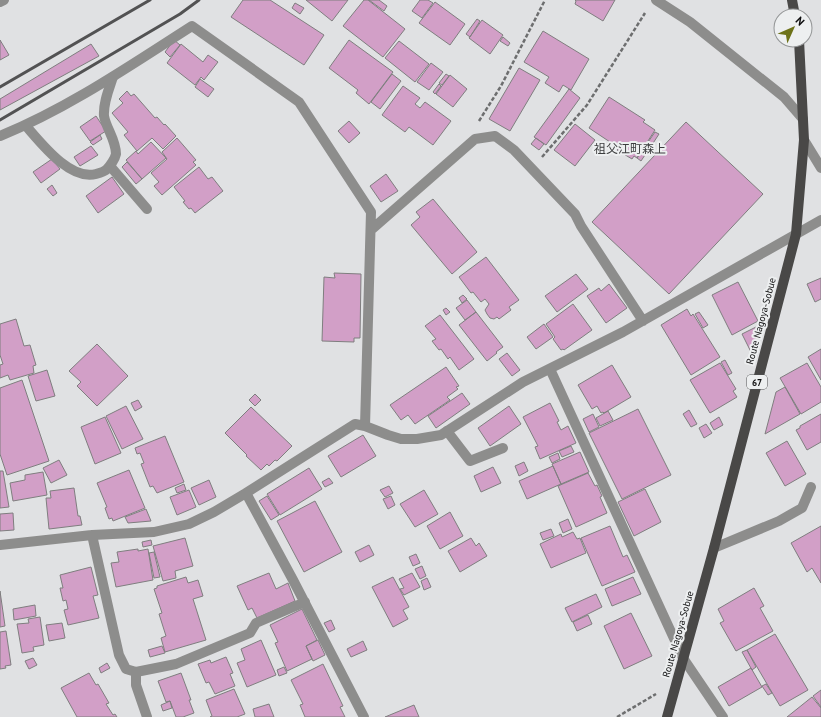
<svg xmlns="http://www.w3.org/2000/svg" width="821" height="717" font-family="'PT Sans','Noto Sans JP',sans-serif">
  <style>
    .building { fill: #d29fc7; stroke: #7f7e7f }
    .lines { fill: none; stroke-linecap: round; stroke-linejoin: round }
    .path { stroke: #6d6e6f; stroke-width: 2.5; stroke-dasharray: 4 2; stroke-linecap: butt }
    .lane { stroke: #8d8d8c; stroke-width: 10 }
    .street { stroke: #8d8d8c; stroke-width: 10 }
    .primary { stroke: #494847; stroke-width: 10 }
    .rail { stroke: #525253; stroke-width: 3 }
    .labels { text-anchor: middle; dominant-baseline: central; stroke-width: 4; stroke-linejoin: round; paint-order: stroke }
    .shield { fill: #edeff0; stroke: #505152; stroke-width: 1 }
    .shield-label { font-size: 9px; font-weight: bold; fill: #0d0d0e }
    .street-label { font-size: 10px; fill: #0d0d0e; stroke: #edeff0 }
    .quarter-label { font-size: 12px; fill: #3c3d3e; stroke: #edeff0 }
  </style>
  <rect width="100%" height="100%" fill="#e0e1e3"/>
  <!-- building -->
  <path class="building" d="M243,0H270L324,35L304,65L231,17Z
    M306,0H348L332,21Z
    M364,0H368L405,29L383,57L343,26Z
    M369,0H379L387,6L384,11Z
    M420,0H428L433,3L422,18L412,11Z
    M575,0H615L603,21L575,4L576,1Z
    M435,2L465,24L450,45L419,23Z
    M295,3L304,8L300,14L292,8Z
    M477,19L480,21L470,37L466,34Z
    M482,20L503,35L490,54L469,38Z
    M543,31L589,59L571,90L563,85L559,92L545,83L549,77L524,62Z
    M503,37L510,43L508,46L500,41Z
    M0,40L9,55L0,60Z
    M174,40L180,45L170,57L165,52Z
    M349,40L393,72L369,104L356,93L358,90L329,68Z
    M399,41L429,64L415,82L385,58Z
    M91,44L99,56L0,110V99Z
    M181,44L203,62L208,55L218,62L204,80L201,77L195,85L167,63Z
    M431,63L443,72L429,90L417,82Z
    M519,68L540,80L510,131L489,119Z
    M392,74L401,81L380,109L371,102Z
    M446,74L449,76L442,85L439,83Z
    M450,75L467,89L453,107L436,94Z
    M200,79L214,89L208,97L195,87Z
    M439,84L441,86L435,94L433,92Z
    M403,86L420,98L415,104L420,108L425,102L451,121L433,145L409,127L405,132L382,115Z
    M569,89L580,98L546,145L534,137Z
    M127,91L131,96L134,94L155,118L157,117L164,125L165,124L176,136L163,149L152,138L137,151L124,135L128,132L112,113L123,103L119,99Z
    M609,97L645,120L643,122L655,130L637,158L634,156L632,159L617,150L619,148L589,128Z
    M96,116L106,131L90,141L80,127Z
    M349,121L360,133L349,143L338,131Z
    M686,122L763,194L669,294L592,222Z
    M575,124L595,140L575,166L554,150Z
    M655,132L659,134L648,151L644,148Z
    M100,135L102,139L93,145L90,142Z
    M177,138L196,160L193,162L196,165L162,195L154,186L159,182L151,173L167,159L162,152Z
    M536,138L544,144L539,150L531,144Z
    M151,142L166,158L142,179L126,160L136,151L138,154Z
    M91,146L98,155L80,166L74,157Z
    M643,150L647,152L641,161L637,158Z
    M52,159L60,169L41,183L33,172Z
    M127,162L142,179L136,184L122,167Z
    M199,167L208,179L212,177L223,191L195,213L191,208L189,209L183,202L185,201L174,187Z
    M386,174L398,191L381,202L370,186Z
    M112,177L124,194L98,213L86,196Z
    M52,185L57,193L53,196L47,189Z
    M433,199L477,252L452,274L411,225L420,217L416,212Z
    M486,257L519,300L509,307L511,310L499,319L497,317L494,319L490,318L487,314L485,310L489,304L485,299L481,302L473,292L471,293L459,277Z
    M334,273L361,274L360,338H354V342L322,341L324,277L335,278Z
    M576,274L588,289L557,312L545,296Z
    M821,278V299L815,302L807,284Z
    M738,282L758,321L732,335L712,295Z
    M609,284L627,308L606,323L587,296L599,288L601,291Z
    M463,295L467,299L462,303L459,298Z
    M467,300L476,312L465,320L456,308Z
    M573,304L592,330L564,350L563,349L561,350L553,339L555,337L546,324Z
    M446,308L450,312L446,315L443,310Z
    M687,309L691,316L693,314L720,357L691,375L661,325Z
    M476,312L503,347L496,352L497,353L487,361L459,325Z
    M699,312L708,325L703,328L695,314Z
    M440,315L474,359L459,370L450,357L448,359L441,349L439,350L432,341L436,339L425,326Z
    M16,319L24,346L30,345L36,365L33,366L34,373L10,380L8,375L0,378V365L3,364L0,355V324Z
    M544,324L553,337L536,349L527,337Z
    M760,325L752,354L742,334Z
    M97,344L128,376L97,406L77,386L81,382L69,371Z
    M821,349V380L808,357Z
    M507,353L520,370L512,376L499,359Z
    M725,360L732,373L728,375L721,362Z
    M720,363L736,389L733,391L737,397L710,413L690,380Z
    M807,363L821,387V402L801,414L780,378Z
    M612,365L631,397L604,413L603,412L601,413L597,406L592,409L578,385Z
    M446,367L459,386L456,387L458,389L447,397L450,400L415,424L408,415L401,420L390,405Z
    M47,370L55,396L36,401L28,376Z
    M22,380L49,461L7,475L0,454V388Z
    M785,387L800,414L765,434L776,392Z
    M462,393L470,404L436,428L428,416Z
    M255,394L261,400L255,406L249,400Z
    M138,400L142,407L135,411L131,403Z
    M550,403L559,421L557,422L561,430L568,426L576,443L540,459L535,447L538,446L523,417Z
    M126,406L143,439L122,449L106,416Z
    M509,406L521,424L490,446L478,428Z
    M251,407L292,446L277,461L275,460L269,466L267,464L261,470L246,456L247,455L225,433Z
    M638,409L671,475L622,499L589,433Z
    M689,410L697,424L691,427L683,414Z
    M608,411L613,420L600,426L596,418Z
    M593,414L599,427L589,432L583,419Z
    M821,414V442L807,450L796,430L800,428V426Z
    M105,417L121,453L95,464L81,427Z
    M719,417L723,425L714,430L710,423Z
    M706,424L712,433L704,438L699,428Z
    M363,435L376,456L341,477L328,456Z
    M165,436L184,482L157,493L153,486L150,487L141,464L144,463L140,453L137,454L135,448Z
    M787,441L806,474L785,486L766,453Z
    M571,446L574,452L562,457L559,451Z
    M580,452L589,472L561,484L552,464Z
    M558,453L560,459L552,463L549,457Z
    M59,460L67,475L51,483L43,468Z
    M524,462L528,471L519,476L515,466Z
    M553,466L561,484L527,499L519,481Z
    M493,467L501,483L481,492L474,476Z
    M309,468L322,489L280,515L267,494Z
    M129,470L145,508L113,521L112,518L109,519L105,508L107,507L97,483Z
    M0,471H3L9,507L0,508Z
    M43,472L47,495L13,501L10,483L25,480V475Z
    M588,473L595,486L597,485L602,496L600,497L607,513L576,527L558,486Z
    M329,478L333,483L325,487L322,482Z
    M209,480L216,497L199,505L191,488Z
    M184,484L186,490L177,493L175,488Z
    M389,486L393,493L385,497L380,490Z
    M74,488L78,516H80L82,525L49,529L46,498H51L50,491Z
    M645,489L661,522L634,536L618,502Z
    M189,490L196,507L177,515L170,497Z
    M424,490L438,514L415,527L400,504Z
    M267,496L279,515L271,520L259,501Z
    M391,496L395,505L388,509L383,499Z
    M315,501L342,552L304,572L277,521Z
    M146,509L151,521L128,523L125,517Z
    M450,512L463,536L440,549L427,526Z
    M13,513L14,530L0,531V514Z
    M568,519L572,529L563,533L559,523Z
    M610,526L623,557L627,555L635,572L602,586L581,538Z
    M821,526V583L812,568L807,572L791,543Z
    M551,529L554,536L543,540L540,533Z
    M573,532L577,539L580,538L586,553L551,568L540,544L561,534L562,537Z
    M185,538L193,566L175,571L176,578L163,581L153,546Z
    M471,538L476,546L479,543L487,556L460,572L448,551Z
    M151,540L152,545L143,547L142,542Z
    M369,545L374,555L360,562L355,552Z
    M138,549V551L148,549L153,580L116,587L111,563L119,562L117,552Z
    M154,552L160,577L154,578L149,553Z
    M416,554L420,563L413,566L409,557Z
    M422,566L426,576L420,579L415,569Z
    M91,567L98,595L93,596L99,618L68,625L64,610L68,609L66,600L63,601L60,588H63L60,575Z
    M269,573L276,589L288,583L295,601L257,618L252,608L248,610L237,586Z
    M412,573L420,587L404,595L400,589L404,588L399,579Z
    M186,577L188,583L198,580L203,596L193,599L206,640L165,652L161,638L166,636L159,614L162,613L154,589L157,588V586Z
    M393,577L409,607L403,610L408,619L393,627L372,587Z
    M633,577L641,594L612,606L605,589Z
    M427,578L431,587L424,590L421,581Z
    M754,588L764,606L760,608L773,631L736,651L720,623L724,621L718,609Z
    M0,591L5,626L0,627Z
    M596,594L602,607L572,622L565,608Z
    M35,605L36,616L14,620L13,609Z
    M302,609L317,640L306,646L312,659L287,671L275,643L278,642L270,625Z
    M631,613L652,656L624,669L604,626Z
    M588,615L592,624L577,631L573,622Z
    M40,617L44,645L33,647L34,651L22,653L17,624L29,623L28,619Z
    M331,620L335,629L329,632L324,623Z
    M62,623L65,638L49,641L46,625Z
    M6,631L11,665L5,666L6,668L0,669V632Z
    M775,634L808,690L780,706L747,650Z
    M261,640L276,675L247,687L237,663L245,660L241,649Z
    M318,640L325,655L313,661L306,646Z
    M363,641L367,650L351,657L347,649Z
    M162,646L165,653L150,657L148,650Z
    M747,650L756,667L752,670L742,652Z
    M226,657L233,673L230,674L235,686L215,694L209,682L206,683L198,664L210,660L211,663Z
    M33,658L37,665L29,669L25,661Z
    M107,663L110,668L101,673L99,668Z
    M323,664L343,706L340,707L345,717H305L300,705L303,704L291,680Z
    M284,667L287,673L279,676L277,670Z
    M751,668L762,687L729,706L718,687Z
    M89,673L96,685L98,684L109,703L106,704L113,715L115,714L117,717H77L61,688Z
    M181,673L191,700H189L194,713L183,717H176L170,701L166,702L158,681Z
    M766,684L772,693L768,695L762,686Z
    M234,689L245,714L237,717H210L212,716L206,700Z
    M821,690V707L813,696Z
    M812,697L821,708V717H787Z
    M170,701L172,708L163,711L161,705Z
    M269,704L274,717H255L253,709Z
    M414,705L419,717H385Z"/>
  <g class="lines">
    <!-- path -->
    <path class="path" d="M479,121L501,86L545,0
      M542,157L587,105L645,13
      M617,717L656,694"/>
    <!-- lane -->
    <path class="lane" d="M26,126C41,143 70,181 96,174C100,173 104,172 107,169C110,166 115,159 116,154C116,140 106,128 104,116C103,103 109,89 113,77
      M110,166L147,209
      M447,431L470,461L503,448
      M714,548L779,521L802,508L811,487"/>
    <!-- street -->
    <path class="street" d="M656,0L690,22L784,97L803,119
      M0,2L4,0
      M0,136C67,109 131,65 192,26L299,102L371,212L365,426
      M804,140L821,168
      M371,230L475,139L495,136L514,150L575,214L581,226L643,321
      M550,369L683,658L723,717
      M246,493L293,580L364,717
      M92,535L119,655L126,669L136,672V685L147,717
      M0,545L92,535L154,532L189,524L214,512L246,493L355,424L365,426L388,435L401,439H417L441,435L523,382L623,332L821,220
      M136,672L176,664L250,633L256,623L305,602"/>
    <!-- primary -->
    <path class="primary" d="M792,0L795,16
      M667,717L714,548L796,234L804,140L799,40"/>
    <!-- rail -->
    <path class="rail" d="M0,87L150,0
      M0,120L180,14L199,0"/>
  </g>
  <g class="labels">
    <!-- shield labels -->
    <rect class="shield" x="747" y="375" width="20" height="14" rx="3"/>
    <g class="shield-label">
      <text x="757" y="382">67</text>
    </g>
    <!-- street labels -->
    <g class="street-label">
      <text transform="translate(761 321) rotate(-75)">Route Nagoya-Sobue</text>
      <text transform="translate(678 634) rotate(-74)">Route Nagoya-Sobue</text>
    </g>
    <!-- quarter labels -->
    <g class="quarter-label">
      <text x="630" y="148">祖父江町森上</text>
    </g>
  </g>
  <!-- north arrow -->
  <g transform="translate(793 28) rotate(45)"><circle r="19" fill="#edeff0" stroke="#939596"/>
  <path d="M0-3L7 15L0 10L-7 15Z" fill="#6d7219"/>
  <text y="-6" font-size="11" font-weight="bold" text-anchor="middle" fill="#0d0d0e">N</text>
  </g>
</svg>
